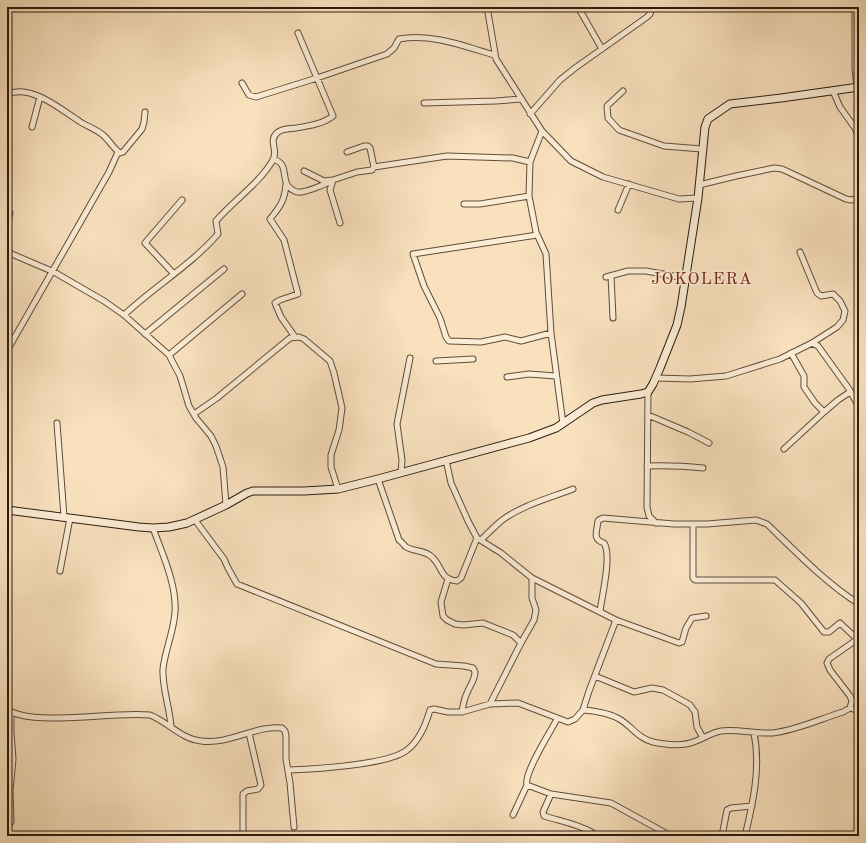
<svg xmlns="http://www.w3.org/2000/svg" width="866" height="843" font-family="'Old Standard TT',serif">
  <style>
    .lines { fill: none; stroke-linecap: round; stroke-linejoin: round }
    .street-casing { stroke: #5f4d3b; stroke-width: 7 }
    .secondary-casing { stroke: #2c1c0f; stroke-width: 9 }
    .street { stroke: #fbecd5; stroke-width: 5 }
    .secondary { stroke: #fbecd5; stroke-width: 7 }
    .labels { text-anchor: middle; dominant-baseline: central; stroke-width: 3; stroke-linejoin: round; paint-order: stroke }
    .quarter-label { font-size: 17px; letter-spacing: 1px; fill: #7a1f14; stroke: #fbecd5 }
  </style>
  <rect width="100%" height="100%" fill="#f9e1be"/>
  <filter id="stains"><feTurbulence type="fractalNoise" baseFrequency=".005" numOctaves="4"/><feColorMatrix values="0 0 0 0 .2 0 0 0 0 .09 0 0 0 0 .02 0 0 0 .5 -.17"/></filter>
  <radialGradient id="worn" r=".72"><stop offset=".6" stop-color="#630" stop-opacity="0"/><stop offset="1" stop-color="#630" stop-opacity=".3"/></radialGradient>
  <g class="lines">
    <defs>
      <path id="street" d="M487,7L496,59L542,131L530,162L529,196L536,232L546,254L551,333L563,424
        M578,7L602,49
        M855,7V69L857,87
        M242,83L249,95L256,97L317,78L387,54L394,48L399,39C431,33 464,46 494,55
        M623,91L607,106L608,118L619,130L664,146L702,149
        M833,91L840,107L855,128L859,138
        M7,94C31,84 59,108 79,121C86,126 96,129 103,135C109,140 113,148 120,153L123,152L142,129L144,122L145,112
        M424,103L496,101L521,99
        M530,114L560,80L575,68L647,17L650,14L652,7
        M32,127L40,97
        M542,131L571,161L603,177L679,199L698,198
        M347,152L364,146H368L370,148L374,167L447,156L513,158L530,162
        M273,159C286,163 283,171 286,182C287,187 295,193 300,192C307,192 326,184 333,180L324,181L304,171
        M286,184C285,200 280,207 270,219L284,240L298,294L280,300L275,303L281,317L295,337
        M699,185L736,176L774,168L782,169L846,199L851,200L859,198
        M464,204H480L529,196
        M618,210L629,184
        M7,223L10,213
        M340,223L330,190L333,180L357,172L372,170L374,167
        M537,235L413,254L424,286L440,318L446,337L449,341L481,342L505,337L521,341L551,333
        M7,252L54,272L104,301L124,315L169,355L180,376L189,406L196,418L211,436L216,446L223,467L226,505
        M800,252L817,293L821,296L833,294L840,301L845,311L843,320L837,327L812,343
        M174,274L145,243L182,200
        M611,276L613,318
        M606,277L628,271H646L685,278
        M124,315C155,286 191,265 218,234L216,221C234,200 259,184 273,160C279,149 267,141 278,132C284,128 289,129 296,128C308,126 323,124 333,116L298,33
        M145,334L224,269
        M8,349L109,172L118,152
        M791,353L804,376V387L815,403L824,412L838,400L850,392
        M169,355L242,294
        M436,361L473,359
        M507,377L529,374L556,376
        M656,378L690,379L726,376L780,359L812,343L818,346L849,389L859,407
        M648,392L647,507L649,516L656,523
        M194,414L217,398L290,338L299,337L304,339L330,361L334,373L342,408L339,430L331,455V467L338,489
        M648,415L688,432L709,443
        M57,423L64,517
        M784,449L824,412
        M446,460L451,483L468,521L477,538L501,553L532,578L616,620L679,643L682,642L686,628L692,618L706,616
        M647,466C666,465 684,466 703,468
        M401,473L402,460L397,424L410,358
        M378,479L399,540C402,542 404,545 406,547C415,552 426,550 433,558C443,568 440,579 457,581L461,578L477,538
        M195,520L224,559L228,568L237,584L436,664L464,666L473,668L475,672C475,680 470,685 467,693C464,699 463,705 462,712
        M693,524V578L695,580H775L801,603L824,632H829L840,623L857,639
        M153,528C162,553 177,585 175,612C174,631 165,650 163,669C162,688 170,708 171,727
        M481,540C487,534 494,527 501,521C522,505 550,498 573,489
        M60,571L70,518
        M448,579L441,602L443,616L447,620L455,624L463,625L483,623L513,635L521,643
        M600,611C602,596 612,555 604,543C592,539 597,532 598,521L599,520L603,518L674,524H707L756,520L767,524C796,552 825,582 859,604
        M595,676L634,692L652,688L663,690L685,702L690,705L695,712L697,727L703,738
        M490,704L521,643L534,620L536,610L532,598V578
        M850,708L859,711
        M7,710C23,718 41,718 59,718C89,718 119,713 150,715C168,722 181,739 201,741C230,745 255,725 282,728L285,731L286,736V759L290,783L294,827
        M583,710C596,711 610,713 621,720C633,728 638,738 653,742C667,745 683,747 696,741C704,738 711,733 721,731C738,729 755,734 773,733C797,730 820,719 843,712L850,708L852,701L850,696L830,670L827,663L829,659L859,638
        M289,770C314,769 389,765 407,750C419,741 426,724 430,710L434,709L448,712H462L490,704L518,703L568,722L575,719L583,710L589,691L616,620
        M527,785L551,794L611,803L671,836
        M551,794L543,812L544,816C560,821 579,824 593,833L592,836
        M513,815L527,785C523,774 551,731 557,719
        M11,822L10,791L13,759L11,732V712
        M243,835V794L247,791L258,789L261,785L249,733
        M722,836L727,810L731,808L752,806
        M745,836C753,803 761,767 754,733"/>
      <path id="secondary" d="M7,510L139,527L153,528L169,527L187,523L226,505L247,493L253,491H304L338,489L378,479L529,438L556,428L593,403L602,400L641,394L648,392L653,384L660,368L677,325L681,307L698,198L705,127L708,119L730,104L781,98L859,87"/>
    </defs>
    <!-- street casing -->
    <use href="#street" class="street-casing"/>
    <!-- secondary casing -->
    <use href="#secondary" class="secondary-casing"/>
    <!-- street -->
    <use href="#street" class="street"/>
    <!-- secondary -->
    <use href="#secondary" class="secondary"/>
  </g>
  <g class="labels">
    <!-- quarter labels -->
    <g class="quarter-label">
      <text x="702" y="279">JOKOLERA</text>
    </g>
  </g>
  <!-- margin -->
  <rect width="866" height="843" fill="none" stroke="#f9e1be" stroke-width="24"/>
  <rect x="8" y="8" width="850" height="827" fill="none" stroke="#2c1c0f" stroke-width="2"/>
  <rect x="12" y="12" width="842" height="819" fill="none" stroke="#2c1c0f"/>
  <rect width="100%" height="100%" filter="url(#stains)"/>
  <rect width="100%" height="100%" fill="url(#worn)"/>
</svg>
